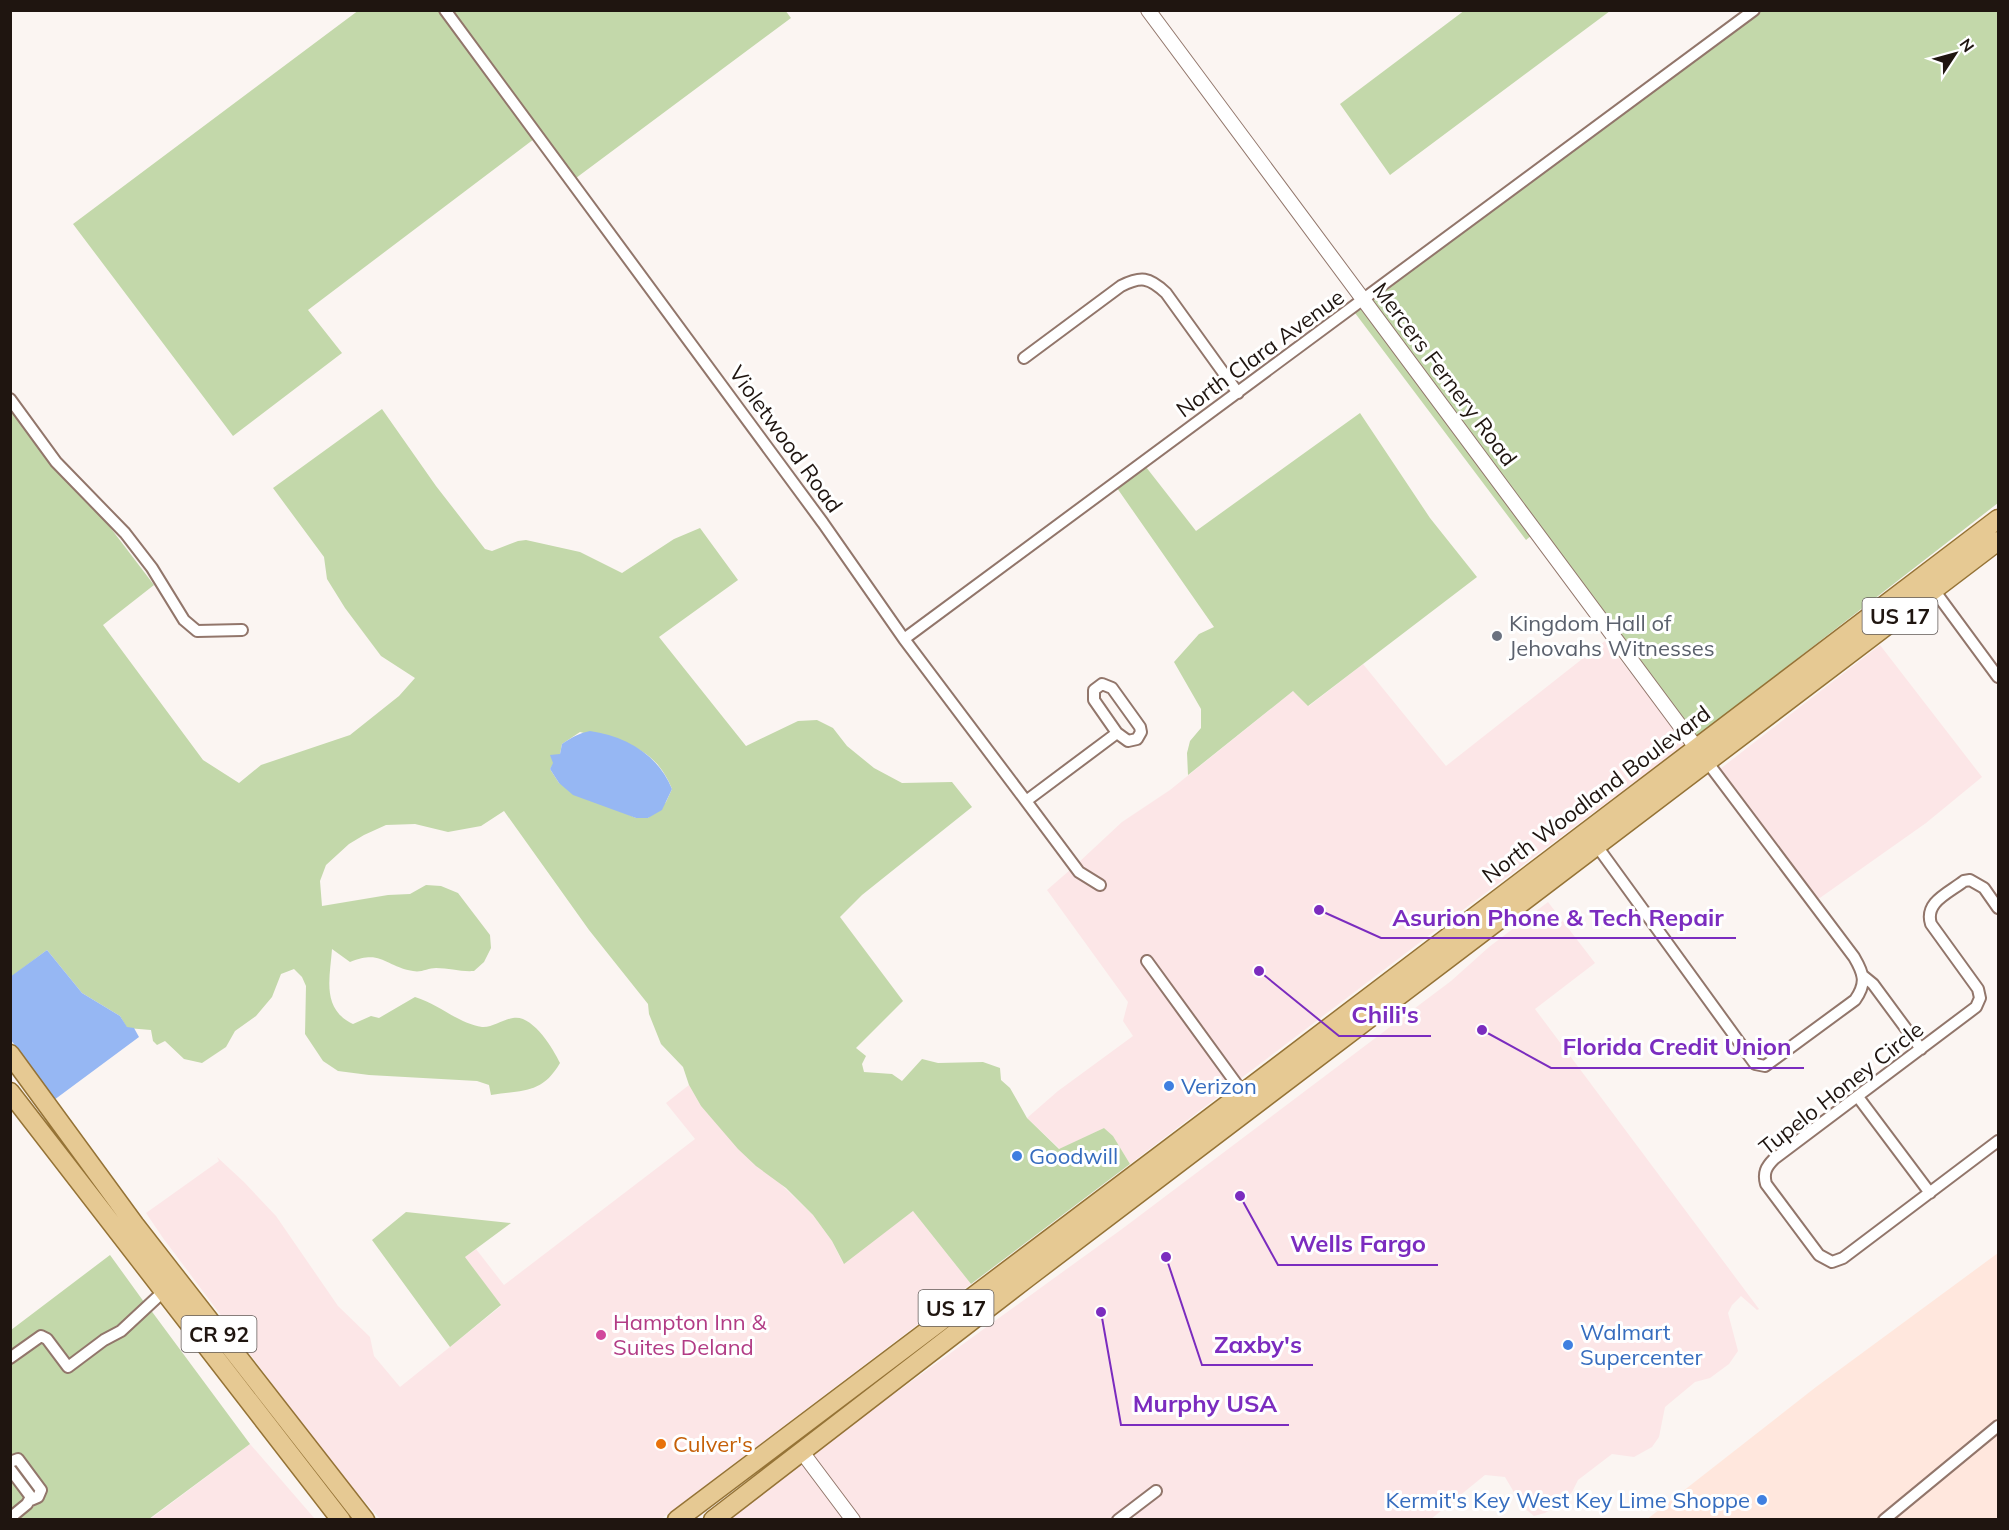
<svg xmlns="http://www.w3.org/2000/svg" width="2009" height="1530" font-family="Mulish,sans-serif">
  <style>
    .commercial { fill: #fce6e7 }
    .built { fill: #ffe7dd }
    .green { fill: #c3d8aa; fill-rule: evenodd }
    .water { fill: #96b7f3 }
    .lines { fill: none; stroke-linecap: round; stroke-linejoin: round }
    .minor-casing { stroke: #92766b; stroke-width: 14 }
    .tertiary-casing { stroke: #92766b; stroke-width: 16 }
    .primary-casing { stroke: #957336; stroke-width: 21 }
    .minor { stroke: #fff; stroke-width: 10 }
    .tertiary { stroke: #fff; stroke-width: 14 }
    .primary { stroke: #e6c993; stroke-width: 18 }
    .worship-dot { fill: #6b7280; stroke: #fff; stroke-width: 2 }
    .shop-dot { fill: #3f7fe0; stroke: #fff; stroke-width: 2 }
    .hotel-dot { fill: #d1479c; stroke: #fff; stroke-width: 2 }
    .food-dot { fill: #e8710a; stroke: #fff; stroke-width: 2 }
    .labels { text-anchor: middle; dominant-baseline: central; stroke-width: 6; stroke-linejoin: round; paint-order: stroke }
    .shield { fill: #fff; stroke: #625b58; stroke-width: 1.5 }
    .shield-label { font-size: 21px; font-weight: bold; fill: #1f1510 }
    .street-label { font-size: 22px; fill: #1f1510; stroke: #fff }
    .worship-label { font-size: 22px; fill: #5b616d; stroke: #fff; text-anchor: start }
    .shop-label { font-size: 22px; fill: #366cbe; stroke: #fff; text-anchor: start }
    .hotel-label { font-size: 22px; fill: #b23c85; stroke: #fff; text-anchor: start }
    .food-label { font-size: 22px; fill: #c56008; stroke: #fff; text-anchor: start }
    .leader { fill: none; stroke: #7b2cbf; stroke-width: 2 }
    .callout-dot { fill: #7b2cbf; stroke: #fff; stroke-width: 2 }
    .callout-label { font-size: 24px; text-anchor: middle; font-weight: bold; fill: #7b2cbf; stroke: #fff; stroke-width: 6; stroke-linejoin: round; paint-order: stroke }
  </style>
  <rect width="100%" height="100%" fill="#fbf5f2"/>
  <!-- commercial -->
  <path class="commercial" d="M1605,641L1687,743L1456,915L1240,1079L1148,954L1140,961L1232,1086L1130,1164L1113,1136L1104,1128L1060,1149L1027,1118L1058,1091L1133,1036L1123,1021L1128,1002L1047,890L1070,870L1076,877L1101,891L1107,883L1083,868L1078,863L1122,822L1170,790L1293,691L1309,706L1363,664L1446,766Z
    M1880,645L1982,777L1926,823L1817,900L1720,769Z
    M1548,902L1595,963L1535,1009L1759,1309L1757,1310L1741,1296L1732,1305L1728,1313L1738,1351L1729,1364L1710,1378L1695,1382L1665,1407L1659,1437L1652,1447L1634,1457L1612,1454L1578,1480L1572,1492L1562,1503L1545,1513L1534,1516L1522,1506L1505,1477L1485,1475L1431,1519H1137L1133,1514L1163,1492L1157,1484L1110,1519H860L811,1454L1122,1229L1451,981L1489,947Z
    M689,1085L701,1106L713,1119L813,1215L832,1241L843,1263L913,1211L971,1284L661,1519H380L336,1469L163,1238L146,1213L219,1161L217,1157L244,1182L276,1216L338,1306L370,1337L374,1356L400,1387L501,1306L465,1257L476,1249L504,1285L695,1139L666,1103Z
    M250,1444L315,1519L149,1520Z
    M802,1460L846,1520H725Z"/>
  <!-- built -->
  <path class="built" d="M1998,1253V1420L1876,1519L1646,1520L1816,1387Z
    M1998,1433V1519L1891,1520L1913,1502Z"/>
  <!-- green -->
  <path class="green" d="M359,10L439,11L534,139L308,310L342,353L233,436L73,224Z
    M785,10L791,18L576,178L452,11Z
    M1465,10L1610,11L1390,175L1340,104Z
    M1762,11H1998V503L1696,737L1371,301Z
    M1363,308L1532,535L1526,540L1355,313Z
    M10,408L51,465L103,518L154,585L103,625L203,760L239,783L261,765L350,735L399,696L415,678L381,656L345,608L327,579L324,557L273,488L382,409L436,486L485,549L492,551L518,541L526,540L580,552L622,573L674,539L700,528L738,580L659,637L746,746L798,721L817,720L833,728L847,746L874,768L902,783L952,782L972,807L862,895L840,917L903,1001L856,1048L866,1056L862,1064L864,1072L892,1074L902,1081L922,1059L938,1063L983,1062L1000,1068L1001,1080L1010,1088L1027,1118L1059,1149L1104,1128L1113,1136L1130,1164L971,1284L913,1211L844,1264L832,1241L813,1215L786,1188L756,1166L738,1149L701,1106L689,1085L683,1067L661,1044L649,1014L648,1004L589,930L504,811L481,826L448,832L415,824L386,825L364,835L349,844L326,865L320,881L322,906L388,895L410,894L426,885L441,886L458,893L490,935L491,948L484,962L474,971C461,972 449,968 436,968C428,968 421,973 413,971C384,966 382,949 350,962L332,949C330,978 321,1009 353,1024L371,1016L379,1018L415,997C439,1004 457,1023 482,1027C492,1028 504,1019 513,1018C532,1014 553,1048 560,1063C542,1094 523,1090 491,1095L489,1085L477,1081L369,1075L338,1071L323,1061L305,1034L306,986L302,977L294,969L281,974L272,997L256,1016L235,1031L226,1047L202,1063L184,1059L165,1041L157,1045L153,1041L151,1030L127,1028L120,1016L82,993L47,950L11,977ZM580,732C621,742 654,744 672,789L666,802L648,818H636L559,783L550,769L560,754L562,744Z
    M1360,413L1430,518L1477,577L1308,706L1293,691L1188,775L1187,753L1190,741L1201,728V709L1174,662L1199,634L1214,627L1117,488L1146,467L1196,531Z
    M406,1212L511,1223L465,1257L501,1305L450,1347L372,1240Z
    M110,1255L144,1302L118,1327L70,1360L51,1336L42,1331L35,1334L11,1352V1330Z
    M150,1309L250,1444L149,1519H17C26,1510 46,1503 46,1487L22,1456H11V1364L41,1342L64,1371H71L107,1344L124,1335Z
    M10,1478L25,1499L10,1511Z"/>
  <!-- water -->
  <path class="water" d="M590,731C625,736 658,754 672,789L662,810L648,818H636L573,795L559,783L550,769L553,763L550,755L560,754L562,744C571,738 579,733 590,731Z
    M47,950L82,993L120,1016L127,1027L134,1028L139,1037L54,1100L11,1040L10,977Z"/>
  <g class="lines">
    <defs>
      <path id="minor" d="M445,10L823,523L904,639L1026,801L1079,872L1100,885
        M1024,358L1121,286C1141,276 1149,277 1166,293L1238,393
        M10,399L56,462L125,533L152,568L184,620L197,631L242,630
        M1931,586L1998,677
        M904,639L1754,10
        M1026,801L1117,733L1128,741L1137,739L1141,732L1140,727L1112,688L1102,684L1094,690V700L1117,733
        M1594,842L1755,1064L1765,1066L1855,1000C1867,983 1864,974 1854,957L1708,763
        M1998,908L1984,888L1970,880L1964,881C1949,893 1924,902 1931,924L1978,989L1980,998L1976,1007L1774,1159C1766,1167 1763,1173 1766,1184L1819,1255L1832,1262L1843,1258L1998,1141
        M1147,961L1246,1097
        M1862,975L1873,984L1921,1049
        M1858,1097L1930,1193
        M10,1358L41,1336L47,1339L68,1367L104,1340L121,1331L164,1291
        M10,1462L18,1459L41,1490L38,1497L31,1500
        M10,1469L31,1497L27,1504L10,1518
        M1118,1520L1156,1491
        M1884,1520L1998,1426"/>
      <path id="tertiary" d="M1148,10L1701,754
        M802,1452L853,1520"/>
      <path id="primary" d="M10,1054L135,1225L365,1520
        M10,1092L341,1520
        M677,1520L1243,1093L1998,519
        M713,1520L1027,1278L1998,541"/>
    </defs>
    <!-- minor casing -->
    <use href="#minor" class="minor-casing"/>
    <!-- tertiary casing -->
    <use href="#tertiary" class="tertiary-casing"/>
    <!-- primary casing -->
    <use href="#primary" class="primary-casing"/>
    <!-- minor -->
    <use href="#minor" class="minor"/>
    <!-- tertiary -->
    <use href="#tertiary" class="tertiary"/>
    <!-- primary -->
    <use href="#primary" class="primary"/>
  </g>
  <!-- markers -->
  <circle class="worship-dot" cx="1497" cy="636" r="6"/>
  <g class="shop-dot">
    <circle cx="1169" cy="1086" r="6"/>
    <circle cx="1017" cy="1156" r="6"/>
    <circle cx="1568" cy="1345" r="6"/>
    <circle cx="1762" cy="1500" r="6"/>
  </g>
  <circle class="hotel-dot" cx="601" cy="1335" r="6"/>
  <circle class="food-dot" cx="661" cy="1444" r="6"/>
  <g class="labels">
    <!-- shield labels -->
    <g class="shield">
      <rect x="1862.5" y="598" width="75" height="36" rx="4.5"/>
      <rect x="918.5" y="1290" width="75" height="36" rx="4.5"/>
      <rect x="181.5" y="1316" width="75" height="36" rx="4.5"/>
    </g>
    <g class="shield-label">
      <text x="1900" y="616">US 17</text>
      <text x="956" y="1308">US 17</text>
      <text x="219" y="1334">CR 92</text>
    </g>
    <!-- street labels -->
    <g class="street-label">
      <text transform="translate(1260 353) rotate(-36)">North Clara Avenue</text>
      <text transform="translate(1445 374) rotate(53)">Mercers Fernery Road</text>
      <text transform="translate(786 439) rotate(54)">Violetwood Road</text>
      <text transform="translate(1596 794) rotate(-37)">North Woodland Boulevard</text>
      <text transform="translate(1841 1088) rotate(-38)">Tupelo Honey Circle</text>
    </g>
    <!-- worship labels -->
    <g class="worship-label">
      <text x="1509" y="623">Kingdom Hall of<tspan x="1509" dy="25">Jehovahs Witnesses</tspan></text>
    </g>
    <!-- shop labels -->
    <g class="shop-label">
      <text x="1181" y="1086">Verizon</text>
      <text x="1029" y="1156">Goodwill</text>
      <text x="1580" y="1332">Walmart<tspan x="1580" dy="25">Supercenter</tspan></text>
      <text x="1750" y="1500" text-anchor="end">Kermit's Key West Key Lime Shoppe</text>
    </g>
    <!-- hotel labels -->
    <g class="hotel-label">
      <text x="613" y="1322">Hampton Inn &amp;<tspan x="613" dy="25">Suites Deland</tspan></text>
    </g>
    <!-- food labels -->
    <g class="food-label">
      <text x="673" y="1444">Culver's</text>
    </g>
  </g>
  <!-- callouts -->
  <path class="leader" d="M1319 910L1381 938H1736M1259 971L1339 1036H1431M1482 1030L1551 1068H1804M1240 1196L1278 1265H1438M1166 1257L1202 1365H1313M1101 1312L1121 1425H1289"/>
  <g class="callout-dot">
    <circle cx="1319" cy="910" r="6"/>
    <circle cx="1259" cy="971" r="6"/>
    <circle cx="1482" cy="1030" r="6"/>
    <circle cx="1240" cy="1196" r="6"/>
    <circle cx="1166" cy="1257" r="6"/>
    <circle cx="1101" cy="1312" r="6"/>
  </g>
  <g class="callout-label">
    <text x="1558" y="926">Asurion Phone &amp; Tech Repair</text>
    <text x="1385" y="1023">Chili's</text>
    <text x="1677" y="1055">Florida Credit Union</text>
    <text x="1358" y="1252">Wells Fargo</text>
    <text x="1258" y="1353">Zaxby's</text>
    <text x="1205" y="1412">Murphy USA</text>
  </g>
  <!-- border -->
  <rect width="2009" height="1530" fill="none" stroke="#1f1510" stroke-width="24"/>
  <!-- north arrow -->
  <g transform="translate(1955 54) rotate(54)" stroke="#ffffff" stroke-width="4.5" paint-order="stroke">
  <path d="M0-4.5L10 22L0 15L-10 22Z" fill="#1f1510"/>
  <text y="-9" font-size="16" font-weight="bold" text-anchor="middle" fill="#1f1510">N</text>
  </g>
</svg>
